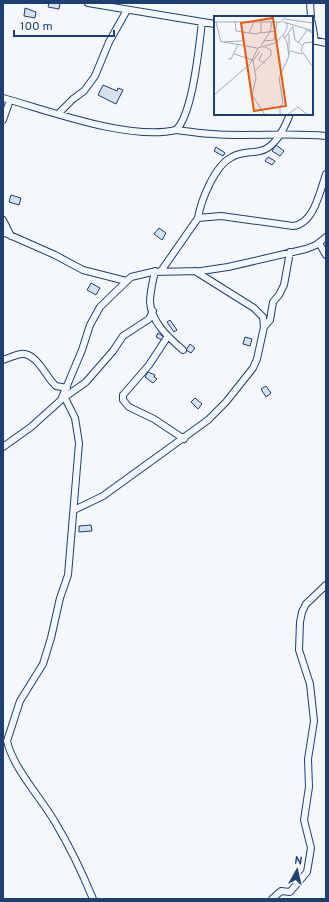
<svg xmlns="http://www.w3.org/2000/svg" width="329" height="902" font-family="Overpass,sans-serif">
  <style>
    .building { fill: #d5e0f0; stroke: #1d3f73 }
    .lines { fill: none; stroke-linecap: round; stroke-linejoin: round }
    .minor-casing { stroke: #1d3f73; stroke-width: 8 }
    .minor { stroke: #f4f7fb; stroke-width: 6 }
    .inset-road { fill: none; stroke: #9eadc5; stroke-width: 1 }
    .view { fill: #e8590c; fill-opacity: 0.15; stroke: #e8590c; stroke-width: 2 }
    .inset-edge { fill: none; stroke: #1d3f73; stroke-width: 2 }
  </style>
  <rect width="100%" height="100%" fill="#f4f7fb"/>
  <!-- building -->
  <path class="building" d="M49,3H60L59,9L48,7Z
    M25,8L36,12L35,18L24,16Z
    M103,85L117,91L118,88L123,90L116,104L98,95Z
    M276,145L284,151L280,156L272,151Z
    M216,147L225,153L223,156L214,151Z
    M268,157L275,161L272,165L265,161Z
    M11,195L21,198L19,205L9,202Z
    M159,228L166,233L162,240L154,234Z
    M91,283L100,288L96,295L87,290Z
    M170,320L177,330L174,332L167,322Z
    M158,333L164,337L162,340L156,337Z
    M245,337L252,339L250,346L243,344Z
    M190,344L195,348L191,353L186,350Z
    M148,372L155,375L154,377L157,379L153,383L145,377Z
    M266,386L271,393L266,397L261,389Z
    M195,398L202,404L198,409L191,402Z
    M91,525L92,531L79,532V526Z"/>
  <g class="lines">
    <defs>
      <path id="minor" d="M88,3L215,24
        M310,3L311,17
        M312,23L315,41
        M312,40L326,43
        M3,98C50,111 130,141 176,130C193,114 199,46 202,22
        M59,113L73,99L84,91L95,76L109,42L127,10
        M3,120L10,100
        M176,130C188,131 201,134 213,134C251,137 288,132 326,136
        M198,218C201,200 215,165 232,157C240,152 251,153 260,151C275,148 285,127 290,114
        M3,220L11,236
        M3,232L55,255L83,270L126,281
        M319,243L326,255
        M155,271C153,281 150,292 150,302C151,322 169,338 183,350
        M161,271L198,218L221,216L293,226C314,224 320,191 326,174
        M264,327L270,320L273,302L279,295L284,285L290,252
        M168,336L149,365L123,395V400L129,407L154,419L184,439
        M3,360C9,358 15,355 21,354C35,352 45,374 53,383L56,386L67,388
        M64,396L75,418L79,443L68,575L60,598L51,638L43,664L20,701L7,741C13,768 41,798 55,822C70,847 82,872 93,899
        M65,397L86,382L113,351L123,336L149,319L153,311
        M3,447L31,427L61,400L82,350L90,325L100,307L131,277L152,272L201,271L228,267L306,249L316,245L326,237
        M74,510L103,496L208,420L226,402L253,368L257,359L264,327L263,317L254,308L195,271
        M272,899L281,891L290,892L307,872L311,848L304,820L309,787L308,759L314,721L310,684L299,650L300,622L302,612L306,604L326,585"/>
    </defs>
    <!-- minor casing -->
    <use href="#minor" class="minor-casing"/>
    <!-- minor -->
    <use href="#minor" class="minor"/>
  </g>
  <!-- overview -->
  <g transform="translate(214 16)">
    <rect width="99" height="99" fill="#f4f7fb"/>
    <path class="inset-road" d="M71,3L99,7M21,5L22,15L42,18L47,16V6M0,6H67L72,0M2,6L7,26L28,25L30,16M73,7L99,15M79,11L81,24L88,29M35,17L40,6M46,17L62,15M71,22L79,10M50,25L56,16L58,6M10,26L43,32M99,26L90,27L87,34L99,51M84,27L93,14L99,17M47,30L50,25L60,24L63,6M76,35L88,38M48,37L45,44L51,47M20,38L39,44M75,39V18M14,43H17L24,29M39,44L42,62L38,79L51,99M39,45L46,35M41,55L57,39V34L51,31M0,79L36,48L44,32L61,27L69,19L73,12V7L69,6M66,99V92L69,87L65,62L75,40L73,26L69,19M73,99L84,91L94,99"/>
    <path class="view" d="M59,2L72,90L40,95L27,7Z"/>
    <rect width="99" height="99" class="inset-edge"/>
  </g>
  <!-- border -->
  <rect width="329" height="902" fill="none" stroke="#1d3f73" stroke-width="8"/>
  <!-- north arrow -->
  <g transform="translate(297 870) rotate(8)" stroke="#f4f7fb" stroke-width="3" paint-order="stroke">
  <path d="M0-3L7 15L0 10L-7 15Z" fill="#1d3f73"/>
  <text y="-6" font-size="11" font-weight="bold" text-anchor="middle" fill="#1d3f73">N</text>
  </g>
  <!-- scale -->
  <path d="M14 30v6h100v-6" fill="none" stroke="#1d3f73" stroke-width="2"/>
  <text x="20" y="30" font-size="12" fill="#1d3f73" stroke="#f4f7fb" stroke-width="3" paint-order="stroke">100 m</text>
</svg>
